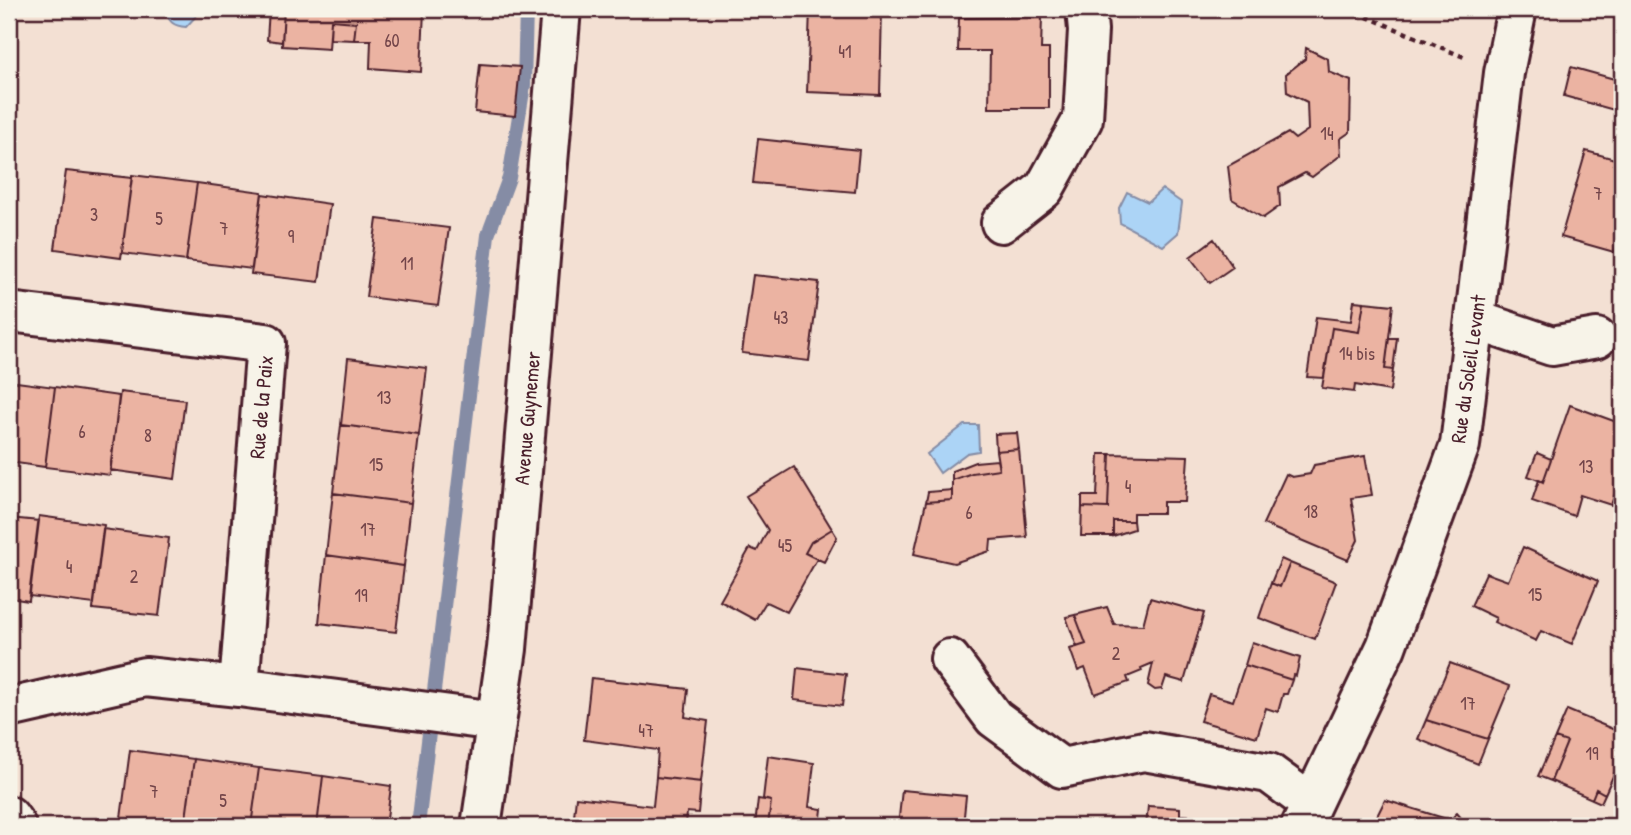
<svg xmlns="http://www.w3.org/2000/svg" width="1631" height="835" font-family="'Patrick Hand',sans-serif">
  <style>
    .water { fill: #acd4f6; stroke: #858ca5; stroke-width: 2 }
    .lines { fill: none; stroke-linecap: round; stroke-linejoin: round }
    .stream { stroke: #858ca5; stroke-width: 14 }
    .building { fill: #ebb3a2; stroke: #4a1f2b; stroke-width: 2 }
    .minor-casing { stroke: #4a1f2b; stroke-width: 44 }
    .tertiary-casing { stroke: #4a1f2b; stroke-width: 44 }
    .path { stroke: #4a1f2b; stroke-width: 4.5; stroke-dasharray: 5 5; stroke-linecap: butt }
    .minor { stroke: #f7f3e8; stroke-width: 38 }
    .tertiary { stroke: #f7f3e8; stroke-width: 38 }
    .labels { text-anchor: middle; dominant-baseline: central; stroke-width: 5; stroke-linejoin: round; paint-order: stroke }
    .number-label { font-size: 18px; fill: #724449 }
    .street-label { font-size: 21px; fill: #4a1f2b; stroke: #f7f3e8 }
  </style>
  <rect width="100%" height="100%" fill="#f3e0d3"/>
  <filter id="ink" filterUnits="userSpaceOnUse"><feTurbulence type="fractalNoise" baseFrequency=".0143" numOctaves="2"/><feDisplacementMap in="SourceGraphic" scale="14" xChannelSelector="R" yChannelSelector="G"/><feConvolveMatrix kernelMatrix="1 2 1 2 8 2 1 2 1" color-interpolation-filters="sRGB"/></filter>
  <g filter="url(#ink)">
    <!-- water -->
    <path class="water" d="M163,9H197V15L186,27C171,26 170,21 163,9Z
      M1162,189L1182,203L1178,233L1163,246L1120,223L1119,208L1127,192L1148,202Z
      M964,425H978L979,451L967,453L940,473L927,454Z"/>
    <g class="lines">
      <!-- stream -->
      <path class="stream" d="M418,826L488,235L509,178L524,85L526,9"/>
    </g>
    <!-- building -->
    <path class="building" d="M269,9H284L282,42L267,40Z
      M284,9H406L424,11L421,72L370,68L371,40H354L356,22L331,20L329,49L282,46Z
      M810,9H882L880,95L807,92Z
      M1042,17L1041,49H1049V108H989L990,51H958L959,18Z
      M331,20L356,22L354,40L330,39Z
      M1306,48L1328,59L1329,72L1351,81L1350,132L1340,139L1341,155L1312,177L1305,173L1279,187L1280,206L1263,218L1232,199L1228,166L1288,133L1295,139L1308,130L1307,102L1287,92L1286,74L1305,59Z
      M480,64L520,67L515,116L475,112Z
      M1571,67L1618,80L1614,110L1564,96Z
      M758,139L859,150L855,192L753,183Z
      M1586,151L1622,161V225L1614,252L1561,237Z
      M66,171L132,178L121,258L55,249Z
      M132,175L197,183L186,261L122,253Z
      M197,183L262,192L252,269L186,261Z
      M262,194L330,204L319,282L251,274Z
      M377,219L449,228L438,306L366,297Z
      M1214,239L1233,267L1210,283L1190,257Z
      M753,275L819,282L809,361L742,353Z
      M1354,301L1364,302L1359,332L1332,328L1324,378L1307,377L1316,317L1351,321Z
      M1364,302L1393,305L1385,369L1393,370L1390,391L1355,385L1354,392L1322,388L1332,328L1359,332Z
      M1389,338H1397L1393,370L1385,369Z
      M348,358L427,368L419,435L341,425Z
      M9,381L55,387L45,467L9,462Z
      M55,387L119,396L110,475L45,467Z
      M120,392L185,400L175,479L110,470Z
      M1570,405L1622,424V473L1611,505L1580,495L1574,516L1532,501L1539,480L1543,482Z
      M341,425L419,435L411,503L333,493Z
      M1017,433L1019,449L996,451L995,434Z
      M1019,449L1027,537L991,540L990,551L954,563L914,554L926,502L952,500V480L972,473L999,469L996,451Z
      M1537,453L1551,459L1543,482L1528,476Z
      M1099,454H1110L1108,508L1082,507V496H1097Z
      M1110,454L1188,456L1185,502H1163V513H1133V521H1113V536H1081L1082,507L1108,508Z
      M1365,456L1372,495L1351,498L1358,540L1348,560L1263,524L1286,474L1292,477L1310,474L1314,465Z
      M997,460L999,469L972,473L952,480V471L975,462Z
      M794,467L832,529L811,542L805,553L817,559L787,612L766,602L755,620L720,601L750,548L757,551L768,530L746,496Z
      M952,490V500L926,502L928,492Z
      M333,493L411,503L404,566L326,555Z
      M39,516L104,525L94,604L29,596Z
      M9,518L39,521L29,601L9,598Z
      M1113,521H1133L1134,529L1113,536Z
      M103,529L169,538L159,616L93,609Z
      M832,529L837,537L824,562L805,553L811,542Z
      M1523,547L1598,581L1572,644L1541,631L1536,641L1494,622L1496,618L1471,606L1486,573L1508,581Z
      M326,555L404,566L396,632L319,623Z
      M1281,559L1290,563L1280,587L1271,583Z
      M1290,563L1336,582L1315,639L1259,618L1271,583L1280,587Z
      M1150,598L1204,613L1184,682L1166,677L1162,689L1155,690L1148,685L1153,663L1141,668L1142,671L1127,677L1129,682L1095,694L1085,668L1078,671L1070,649L1086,644L1075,615L1107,607L1114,624L1143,625Z
      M1075,615L1086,644L1077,647L1066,617Z
      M1252,642L1300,658L1296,676L1293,675L1292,680L1245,665Z
      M1450,663L1510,686L1488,739L1426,720Z
      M1245,665L1292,680L1287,694H1283L1278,712L1266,708L1257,737L1200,721L1209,694L1233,701Z
      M797,668L846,674L842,706L794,700Z
      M591,678L688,689L685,717L708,721L701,782L656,777L658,750L584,740Z
      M1567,710L1622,733V766L1618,765L1605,794L1596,789L1592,799L1551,781L1567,742L1555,738Z
      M1426,720L1488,739L1478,764L1418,739Z
      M1555,738L1567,742L1551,781L1538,776Z
      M130,750L194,759L185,826H120Z
      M768,756L814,763L809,807L822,809L820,826H768L771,801L763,799Z
      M194,759L259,768L251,826H185Z
      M259,768L323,776L317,826H251Z
      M323,776L391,786L386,826H317Z
      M656,777L701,782L698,813L687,812L686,826H573L576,797L653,806Z
      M1596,789L1605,794L1601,803L1592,799Z
      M902,790L966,796L963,826H898Z
      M758,799L771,801L768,826H755Z
      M1385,800L1450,820L1457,813L1468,826H1372Z
      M1148,806L1180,808V815L1210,817L1209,826H1146Z"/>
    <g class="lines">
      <defs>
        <path id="minor" d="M1001,223L1044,189L1083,119L1088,30L1086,9
          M9,312L266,343L239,687
          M1475,320L1552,346L1597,338
          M950,659L994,718L1062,768L1144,751L1269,773L1311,804
          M9,708L145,677L239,687L496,721
          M9,816L16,826
          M1301,826L1386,647L1460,445L1504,73L1517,9"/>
        <path id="tertiary" d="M481,826L507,649L561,9"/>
      </defs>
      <!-- minor casing -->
      <use href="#minor" class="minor-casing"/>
      <!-- tertiary casing -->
      <use href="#tertiary" class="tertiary-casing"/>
      <!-- path -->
      <path class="path" d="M1348,9L1464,57"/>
      <!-- minor -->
      <use href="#minor" class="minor"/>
      <!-- tertiary -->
      <use href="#tertiary" class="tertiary"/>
    </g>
  </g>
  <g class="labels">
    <!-- number labels -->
    <g class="number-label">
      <text x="392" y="40">60</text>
      <text x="845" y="51">41</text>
      <text x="1327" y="133">14</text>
      <text x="1598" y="193">7</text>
      <text x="94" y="214">3</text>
      <text x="159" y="218">5</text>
      <text x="224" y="228">7</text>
      <text x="291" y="236">9</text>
      <text x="407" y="263">11</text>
      <text x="781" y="317">43</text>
      <text x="1357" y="353">14 bis</text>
      <text x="384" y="397">13</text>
      <text x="82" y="431">6</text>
      <text x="148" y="435">8</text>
      <text x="376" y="464">15</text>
      <text x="1586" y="466">13</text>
      <text x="1128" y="486">4</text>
      <text x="1311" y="511">18</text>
      <text x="969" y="512">6</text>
      <text x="368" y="529">17</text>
      <text x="785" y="545">45</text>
      <text x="69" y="566">4</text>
      <text x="134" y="576">2</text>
      <text x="1535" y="594">15</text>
      <text x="361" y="595">19</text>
      <text x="1116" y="653">2</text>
      <text x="1468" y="703">17</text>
      <text x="646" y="730">47</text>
      <text x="1592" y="753">19</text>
      <text x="154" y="791">7</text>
      <text x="223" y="800">5</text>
    </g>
    <!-- street labels -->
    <g class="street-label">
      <text transform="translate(1468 369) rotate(-82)">Rue du Soleil Levant</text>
      <text transform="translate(261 407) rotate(-85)">Rue de la Paix</text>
      <text transform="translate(527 418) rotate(-85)">Avenue Guynemer</text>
    </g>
  </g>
  <!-- margin -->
  <rect width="1631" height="835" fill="none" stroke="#f7f3e8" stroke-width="35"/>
  <rect x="18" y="18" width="1596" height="800" fill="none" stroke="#4a1f2b" stroke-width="2.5" filter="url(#ink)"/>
</svg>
